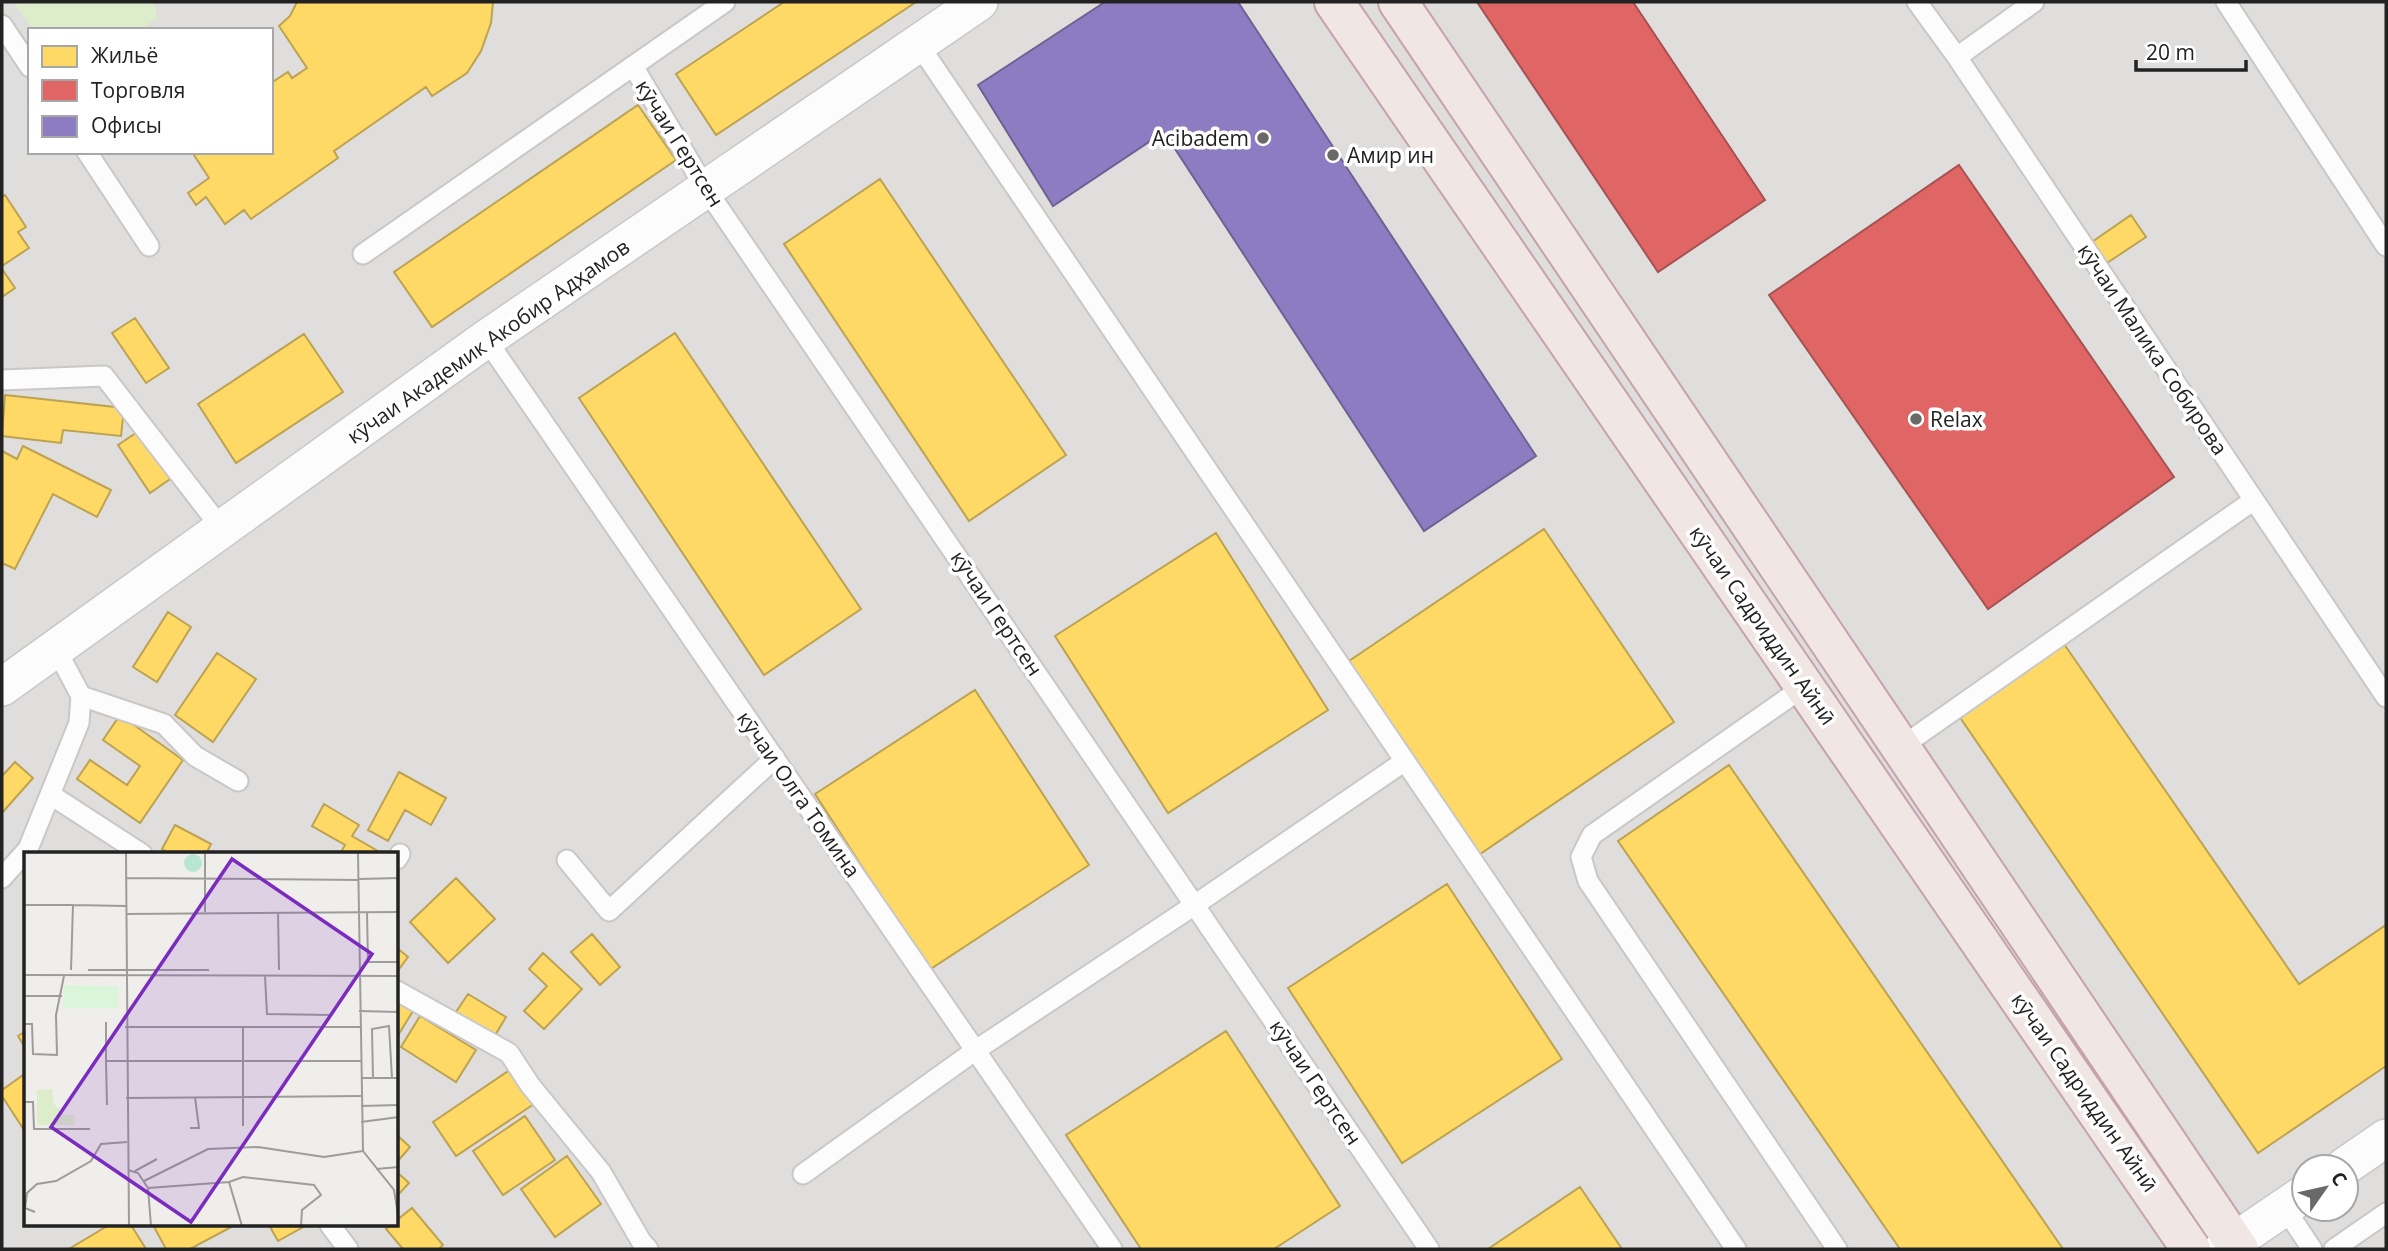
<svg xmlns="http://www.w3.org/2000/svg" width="2388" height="1251" font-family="'Open Sans',sans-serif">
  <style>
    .residential { fill: #dfdedc; fill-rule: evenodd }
    .grass { fill: #ddeccb }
    .homes { fill: #ffd966; stroke: #bda252; stroke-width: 2 }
    .shops { fill: #e06666; stroke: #a75252; stroke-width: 2 }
    .offices { fill: #8e7cc3; stroke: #6e6193; stroke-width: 2 }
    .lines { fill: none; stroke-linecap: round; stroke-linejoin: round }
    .service-casing { stroke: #c9c8c7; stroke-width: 23 }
    .minor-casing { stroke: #c9c8c7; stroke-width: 40 }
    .trunk-casing { stroke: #c5a2ac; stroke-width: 42 }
    .service { stroke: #fdfcfc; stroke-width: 19 }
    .minor { stroke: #fdfcfc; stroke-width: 37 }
    .trunk { stroke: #f0e6e4; stroke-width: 38 }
    .poi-dot { fill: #6a6968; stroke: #fff; stroke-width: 2.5 }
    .labels { text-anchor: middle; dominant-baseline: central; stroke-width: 7; stroke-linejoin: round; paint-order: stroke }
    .poi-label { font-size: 21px; fill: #222; stroke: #fff; text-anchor: start }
    .street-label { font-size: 21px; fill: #222; stroke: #fff }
    .inset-road { fill: none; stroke: #9e9c9b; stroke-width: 2 }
    .view { fill: #7b2cbf; fill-opacity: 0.15; stroke: #7b2cbf; stroke-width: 3.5 }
    .inset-edge { fill: none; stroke: #222; stroke-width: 3.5 }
  </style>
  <rect width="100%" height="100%" fill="#f0eeeb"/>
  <!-- residential -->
  <path class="residential" d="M2,2H2386V1249H2ZM30,30H271V152H30ZM26,854H397V1225H26ZM2304,1167H2346V1209H2304Z"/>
  <!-- grass -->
  <path class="grass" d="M14,2H154L157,18L140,30H33Z"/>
  <!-- homes -->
  <path class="homes" d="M297,2H493L491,23L481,51L467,73L432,96L426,87L334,151L338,158L251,219L244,210L225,224L206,197L196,205L188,193L209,178L192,152H271V83L288,72L292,78L307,68L279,26L290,16Z
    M784,2H916L716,135L676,74Z
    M638,105L676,160L432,327L394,272Z
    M880,179L1066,455L969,521L784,244Z
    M5,195L26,227L18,232L29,248L2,266V197Z
    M2131,215L2146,237L2107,263L2092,242Z
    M2,269L15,288L2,297Z
    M135,318L169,368L146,383L112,333Z
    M675,333L861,609L764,675L579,398Z
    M304,334L343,392L236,463L198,404Z
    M5,395L124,408L121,436L63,430L61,443L2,436Z
    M142,429L173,477L150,493L118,445Z
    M23,446L111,490L97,517L53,494L15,569L2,563V451L17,459Z
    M1544,529L1674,722L1480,854L1349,661Z
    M1216,533L1328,710L1168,813L1055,636Z
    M168,612L191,627L157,682L133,667Z
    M2064,644L2299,984L2386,925V1066L2258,1153L1959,716Z
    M217,653L256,679L213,742L175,715Z
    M975,690L1089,865L929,970L815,794Z
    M120,715L183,760L140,823L77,779L90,760L127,785L140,766L103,740Z
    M15,762L33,778L2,813V776Z
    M1729,765L2063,1249H1900L1618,841Z
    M399,772L446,798L431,825L405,810L388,841L368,830Z
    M324,804L359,825L352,836L383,854H340L345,845L312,826Z
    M175,825L211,844L206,854H170L162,849Z
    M456,878L495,919L448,963L410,922Z
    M1447,884L1562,1059L1402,1163L1288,988Z
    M592,934L620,967L600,985L571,952Z
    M397,948L408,957L397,972Z
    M543,953L582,989L544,1029L524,1011L547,986L529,969Z
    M468,994L506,1017L494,1037L456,1012Z
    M397,1002L413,1011L397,1037Z
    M420,1016L476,1050L456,1082L401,1047Z
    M26,1031V1049L18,1036Z
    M1226,1031L1340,1206L1274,1249H1141L1066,1135Z
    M511,1069L534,1104L456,1156L433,1122Z
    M26,1073V1133L2,1096V1090Z
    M525,1116L555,1160L503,1195L473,1151Z
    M397,1135L410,1147L397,1162Z
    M567,1156L601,1204L555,1237L521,1189Z
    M397,1172L409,1183L397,1196Z
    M1580,1187L1622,1249H1488Z
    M412,1208L443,1245L439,1249H403L386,1229L392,1225H397V1220Z
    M109,1225H131L146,1249H69Z
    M153,1225H235L190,1249H166Z
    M269,1225H302L303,1227L278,1241Z"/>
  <!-- shops -->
  <path class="shops" d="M1477,2H1633L1765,200L1658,272Z
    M1959,165L2174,477L1988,609L1769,295Z"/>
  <!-- offices -->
  <path class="offices" d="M1105,2H1238L1536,456L1424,531L1164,132L1053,206L978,85Z"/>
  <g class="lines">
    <defs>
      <path id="service" d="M725,2L633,66L706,189L1429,1249
        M1917,2L1957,57L2386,697
        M2226,2L2386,246
        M2,25L30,67
        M919,45L1736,1249
        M1957,57L2034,2
        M87,152L149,246
        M363,254L633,66
        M486,339L1112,1249
        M2,380L104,376L222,529
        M1805,686L1592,835L1581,857L1588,881L1837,1249
        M81,696L164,724L195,756L238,781
        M1901,747L2254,500
        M51,795L142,854
        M397,859L400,854
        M567,860L609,911L775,758
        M2,878L28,849L79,723L81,696L56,649
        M397,991L509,1053L530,1085L601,1172L641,1241L648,1249
        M803,1174L976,1050L1196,904L1405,761
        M2284,1207L2312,1249
        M330,1225L348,1249
        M2334,1249L2386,1213"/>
      <path id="minor" d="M2,687L486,339L979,2
        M2344,1167L2386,1138
        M2223,1249L2304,1194"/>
      <path id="trunk" d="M1334,2L2191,1249
        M1398,2L2239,1249"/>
    </defs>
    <!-- service casing -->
    <use href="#service" class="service-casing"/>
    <!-- minor casing -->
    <use href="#minor" class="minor-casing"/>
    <!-- trunk casing -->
    <use href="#trunk" class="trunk-casing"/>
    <!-- service -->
    <use href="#service" class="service"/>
    <!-- minor -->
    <use href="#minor" class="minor"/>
    <!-- trunk -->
    <use href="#trunk" class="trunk"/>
  </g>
  <!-- markers -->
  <g class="poi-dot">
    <circle cx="1263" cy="138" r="7"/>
    <circle cx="1333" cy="155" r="7"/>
    <circle cx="1916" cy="419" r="7"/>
  </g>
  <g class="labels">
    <!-- poi labels -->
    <g class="poi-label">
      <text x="1249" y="138" text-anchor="end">Acibadem</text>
      <text x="1347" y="155">Амир ин</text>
      <text x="1930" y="419">Relax</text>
    </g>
    <!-- street labels -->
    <g class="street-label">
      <text transform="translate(680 143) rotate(58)">кӯчаи Гертсен</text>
      <text transform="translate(488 341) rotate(-35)">кӯчаи Академик Акобир Адҳамов</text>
      <text transform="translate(2153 349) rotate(56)">кӯчаи Малика Собирова</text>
      <text transform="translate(997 613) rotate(56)">кӯчаи Гертсен</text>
      <text transform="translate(1763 625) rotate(55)">кӯчаи Садриддин Айнӣ</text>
      <text transform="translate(799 794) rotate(55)">кӯчаи Олга Томина</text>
      <text transform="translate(1316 1082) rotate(56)">кӯчаи Гертсен</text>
      <text transform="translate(2085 1092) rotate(55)">кӯчаи Садриддин Айнӣ</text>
    </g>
  </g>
  <!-- overview -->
  <g transform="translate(24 852)">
    <rect width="374" height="374" fill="#f0eeeb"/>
    <path d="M28,237L30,252L41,263H51V273H13V238Z" fill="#ddeccb"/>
    <path d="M40,133L94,134V156H39Z" fill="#daf5da"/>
    <path d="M160 11a9 9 0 1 1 18 0a9 9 0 1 1-18 0Z" fill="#b7e6d2"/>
    <path class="inset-road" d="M102,1L105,374M181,1V60M334,1L339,299L370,338L375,369M102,26L335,28M335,27L375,26M0,53H49M254,60L255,118M343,60L344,110H375M102,62L375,60M47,118L49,53L102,54M64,118H185M0,123L375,124M241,124L243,162L307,163M0,144H38M335,159L375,160M82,170V209H337M0,172H8L9,202L33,203L32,163L40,124M101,175H336M219,175V274M82,209L83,253M337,226H375M349,226L348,177L365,174L368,226M102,246L337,244M0,250H9L10,277H66M337,254L375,253M337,270L375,265M166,276H175L171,245M352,317L375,315M104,318L114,321L124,336L127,374M111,319L133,307M120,329L184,297L234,295L300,305L339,299M205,330L218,374M124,336L205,330L219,325L290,333L297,343L278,358L277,374M11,360L1,356L3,341L13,332L32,329L67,309L77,292L103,290"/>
    <path class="view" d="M208,7L348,102L167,370L27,275Z"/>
    <rect width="374" height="374" class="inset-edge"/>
  </g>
  <!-- border -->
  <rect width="2388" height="1251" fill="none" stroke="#222222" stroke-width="7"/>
  <!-- legend -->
  <rect x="28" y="28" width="245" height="126" fill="#ffffff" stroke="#a7a7a7" stroke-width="2"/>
  <rect x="42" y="46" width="35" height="21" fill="#ffd966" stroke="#a7a7a7" stroke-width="2"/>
  <text x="91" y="63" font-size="21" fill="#222222">Жильё</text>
  <rect x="42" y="80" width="35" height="21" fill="#e06666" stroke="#a7a7a7" stroke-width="2"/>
  <text x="91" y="98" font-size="21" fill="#222222">Торговля</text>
  <rect x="42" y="116" width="35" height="21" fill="#8e7cc3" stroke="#a7a7a7" stroke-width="2"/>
  <text x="91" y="133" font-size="21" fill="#222222">Офисы</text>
  <!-- north arrow -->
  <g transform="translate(2325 1188) rotate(56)"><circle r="33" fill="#ffffff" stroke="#a7a7a7" stroke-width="2"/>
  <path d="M0-5L12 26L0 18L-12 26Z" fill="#6a6968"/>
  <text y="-10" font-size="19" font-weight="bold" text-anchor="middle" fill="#222222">С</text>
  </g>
  <!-- scale -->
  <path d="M2136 60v10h110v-10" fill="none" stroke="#222222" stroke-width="3.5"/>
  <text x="2146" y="60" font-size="21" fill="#222222" stroke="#ffffff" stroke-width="5" paint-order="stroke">20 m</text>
</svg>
